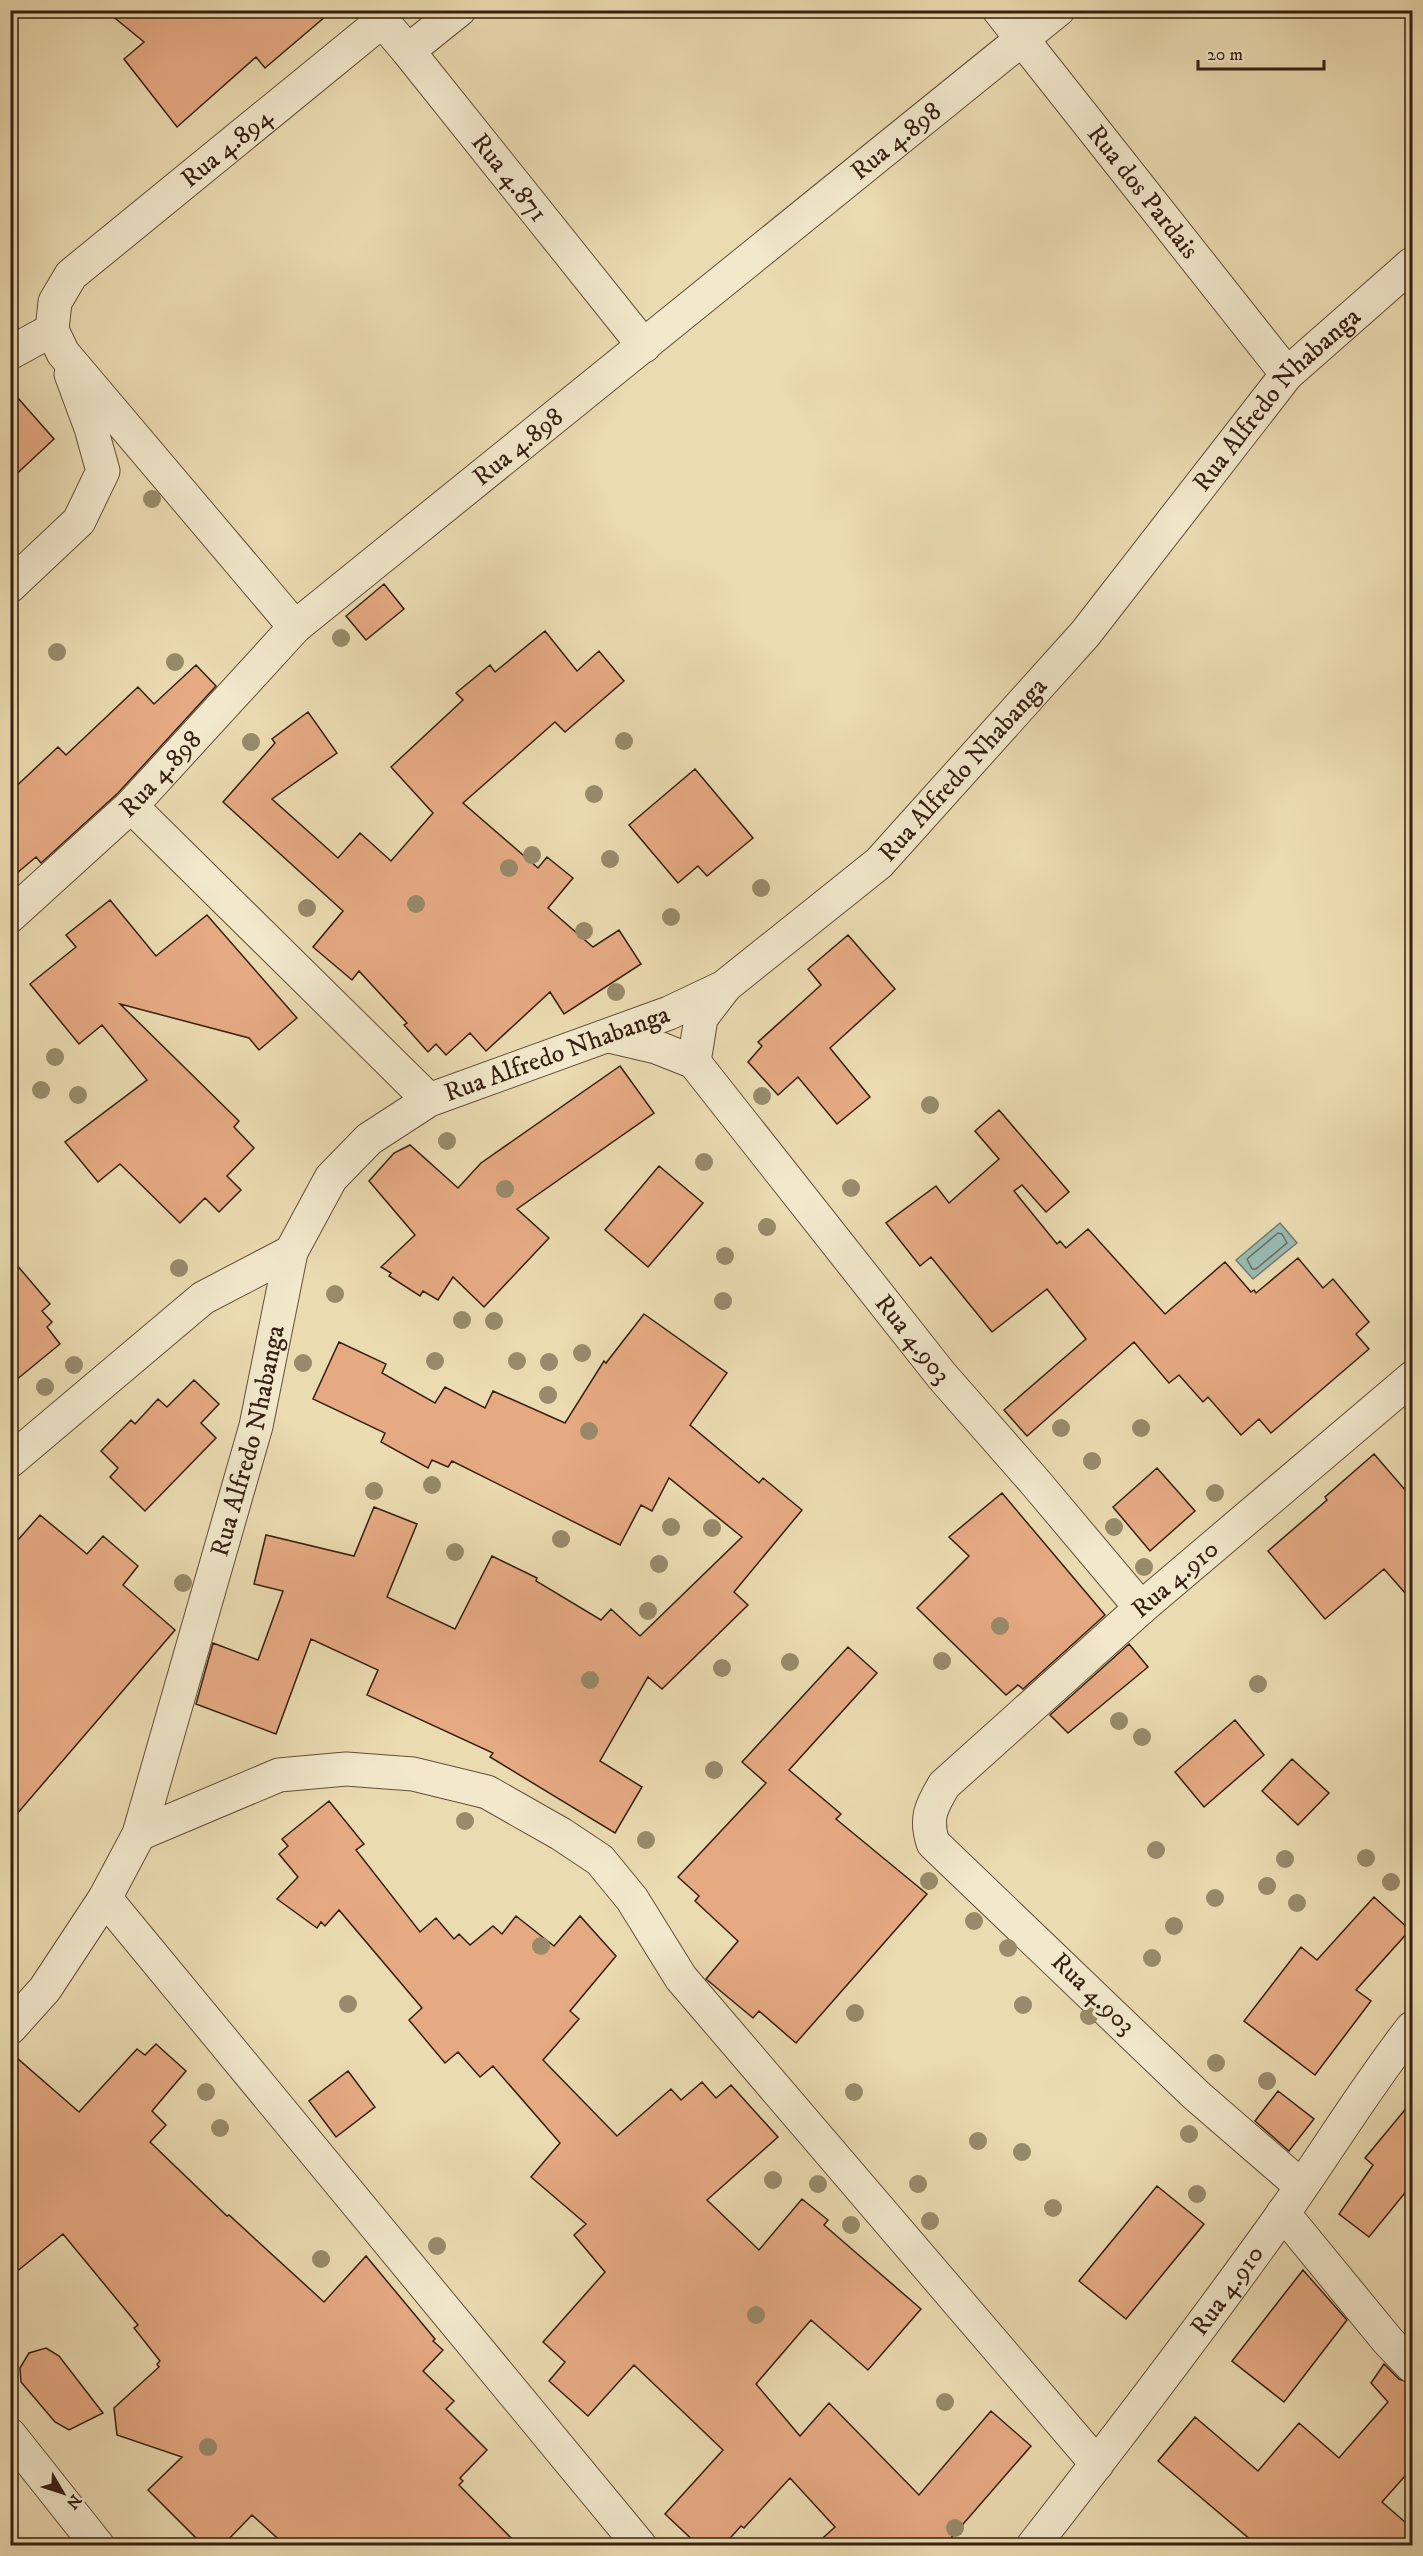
<svg xmlns="http://www.w3.org/2000/svg" width="1423" height="2556" font-family="'IM FELL DW Pica',serif">
  <style>
    .water { fill: #99bab2; stroke: #717c72; stroke-width: 1.5 }
    .lines { fill: none; stroke-linecap: round; stroke-linejoin: round }
    .shore { stroke: #686c62; stroke-width: 1.5 }
    .building { fill: #e6aa83; stroke: #361f11; stroke-width: 1.5 }
    .minor-casing { stroke: #634e39; stroke-width: 35 }
    .minor { stroke: #f2e8cc; stroke-width: 33 }
    .tree { fill: #988a6a }
    .labels { text-anchor: middle; dominant-baseline: central; stroke-width: 6; stroke-linejoin: round; paint-order: stroke }
    .street-label { font-size: 26px; fill: #361f11; stroke: #f2e8cc }
  </style>
  <rect width="100%" height="100%" fill="#ebdbb1"/>
  <filter id="stains"><feTurbulence type="fractalNoise" baseFrequency=".00333" numOctaves="4"/><feColorMatrix values="0 0 0 0 .2 0 0 0 0 .09 0 0 0 0 .02 0 0 0 .5 -.17"/></filter>
  <radialGradient id="worn" r=".72"><stop offset=".6" stop-color="#630" stop-opacity="0"/><stop offset="1" stop-color="#630" stop-opacity=".3"/></radialGradient>
  <!-- water -->
  <path class="water" d="M1280,1223L1297,1243L1253,1279L1236,1260Z"/>
  <g class="lines">
    <!-- shore -->
    <path class="shore" d="M1278,1233L1282,1234L1287,1243L1256,1269H1252L1247,1259Z"/>
  </g>
  <!-- building -->
  <path class="building" d="M105,10H333L265,68L256,57L177,127L124,59L144,42Z
    M10,389L54,439L10,480Z
    M384,584L404,609L366,640L346,616Z
    M545,631L577,671L599,651L624,681L565,732L555,722L463,803L538,868L547,857L573,878L548,908L593,947L619,930L641,964L564,1014L550,992L486,1051L470,1033L446,1055L436,1044L428,1052L404,1025L407,1023L359,971L352,980L313,947L343,911L223,802L275,743L272,739L308,712L337,753L272,799L338,858L360,833L391,861L433,813L391,767L463,700L456,693L490,665L495,672Z
    M196,665L216,686L118,793L41,863L36,857L10,879V792L58,747L66,755L138,687L154,704Z
    M695,769L753,838L707,876L698,866L678,883L629,825Z
    M110,900L156,956L207,915L297,1018L259,1050L249,1038L120,1004L239,1121L234,1127L254,1148L227,1176L241,1190L219,1212L205,1198L180,1223L120,1164L98,1182L65,1142L147,1080L102,1025L79,1044L30,984L76,947L66,935Z
    M848,935L895,989L830,1048L870,1097L837,1124L798,1077L778,1095L748,1062L762,1046L758,1042L821,985L808,969Z
    M620,1066L654,1113L517,1209L549,1238L484,1307L453,1277L438,1300L423,1291L420,1296L389,1276L391,1273L381,1267L415,1235L369,1181L394,1153L410,1145L458,1188L481,1163Z
    M999,1110L1069,1192L1046,1212L1022,1185L1014,1191L1057,1244L1060,1241L1066,1248L1088,1229L1165,1314L1225,1262L1251,1292L1254,1290L1256,1293L1298,1258L1323,1288L1333,1279L1369,1322L1356,1334L1369,1349L1271,1433L1259,1419L1241,1435L1208,1397L1203,1402L1179,1375L1169,1383L1134,1342L1027,1436L1004,1410L1086,1339L1047,1289L992,1332L931,1257L920,1266L886,1223L936,1186L949,1203L999,1159L975,1131Z
    M659,1166L703,1203L648,1267L605,1230Z
    M10,1257L50,1304L42,1311L52,1322L47,1327L60,1344L10,1385Z
    M644,1314L727,1373L690,1425L759,1483L763,1478L802,1510L734,1592L748,1605L662,1689L648,1677L600,1761L642,1787L615,1833L490,1757L493,1753L367,1695L378,1670L311,1639L276,1734L196,1704L213,1643L258,1660L283,1591L254,1584L266,1535L354,1556L374,1507L417,1524L387,1597L455,1629L492,1556L537,1578L536,1581L601,1620L611,1609L640,1636L742,1537L669,1478L652,1511L641,1505L620,1545L452,1461L448,1467L432,1460L428,1468L381,1442L385,1433L313,1399L339,1342L386,1364L382,1373L435,1403L445,1387L485,1408L493,1391L565,1423L604,1361L606,1363Z
    M194,1380L219,1404L201,1423L216,1438L145,1511L110,1477L118,1468L101,1451L131,1420L135,1424L158,1399L167,1407Z
    M1374,1454L1413,1499V1602L1384,1569L1325,1619L1268,1551L1327,1500L1325,1497Z
    M1157,1468L1195,1511L1150,1551L1113,1507Z
    M1002,1493L1105,1615L1023,1689L1018,1685L1006,1695L917,1608L969,1556L949,1537Z
    M40,1515L87,1554L103,1536L138,1566L123,1585L175,1630L10,1822V1549Z
    M1129,1644L1148,1667L1068,1733L1050,1715Z
    M848,1647L877,1673L789,1770L841,1814L836,1819L927,1894L796,2043L759,2011L753,2018L706,1979L738,1941L695,1901L699,1896L678,1877L766,1783L742,1762Z
    M1235,1720L1264,1755L1204,1807L1175,1772Z
    M1292,1759L1329,1793L1298,1825L1262,1791Z
    M329,1801L364,1844L356,1850L420,1932L436,1918L454,1939L459,1934L470,1945L493,1926L502,1934L516,1916L554,1946L580,1916L616,1956L570,2011L579,2019L543,2060L617,2136L671,2089L681,2100L702,2082L716,2098L731,2085L778,2137L707,2200L759,2250L802,2199L828,2220L824,2225L921,2309L868,2370L811,2320L756,2384L800,2436L829,2403L919,2495L991,2411L1031,2446L944,2546H814L835,2527L790,2478L744,2528L741,2526L723,2546H699L665,2514L723,2450L634,2365L588,2416L549,2381L565,2362L543,2342L605,2272L574,2235L586,2224L531,2177L560,2143L493,2066L480,2077L458,2052L445,2063L409,2020L422,2008L339,1910L325,1926L321,1922L317,1928L277,1899L298,1877L279,1854L288,1846L282,1839Z
    M1374,1897L1410,1930L1356,1990L1371,2001L1315,2075L1244,2021L1301,1947L1317,1960Z
    M156,2044L186,2071L152,2111L166,2125L150,2142L227,2216L229,2215L324,2302L366,2256L435,2339L433,2341L443,2350L423,2371L454,2401L446,2409L487,2450L460,2478L463,2481L459,2485L519,2546H286L252,2515L222,2546H204L148,2490L182,2457L117,2435L114,2408L159,2367L157,2364L160,2361L134,2328L138,2325L63,2234L10,2277V2052L79,2112L137,2049L145,2055Z
    M348,2071L375,2107L336,2137L309,2101Z
    M1278,2091L1314,2119L1289,2151L1255,2121Z
    M1413,2100V2183L1369,2237L1339,2214L1373,2165L1365,2158Z
    M1157,2186L1204,2224L1126,2319L1079,2281Z
    M1303,2270L1347,2320L1284,2402L1232,2361Z
    M46,2348L59,2356L103,2413L69,2430L55,2422L21,2382L20,2368L29,2353Z
    M1384,2364L1399,2379L1413,2384V2467L1382,2502L1413,2529V2546H1258L1158,2461L1195,2417L1258,2471L1299,2423L1339,2458L1388,2402L1371,2383Z"/>
  <g class="lines">
    <defs>
      <g id="minor">
        <path id="s1" d="M373,10L408,51L644,346"/>
        <path id="s2" d="M999,10L1287,374"/>
        <path d="M408,51L459,10"/>
        <path d="M10,353L52,330"/>
        <path d="M10,586L79,521L103,471L91,428L71,374"/>
        <path id="s3" d="M295,627L63,353L52,330L55,302L71,275L382,21"/>
        <path d="M131,806L429,1100"/>
        <path id="s4" d="M10,916L131,806L295,627L1058,10"/>
        <path id="s5" d="M609,1036L656,1047L694,1062L942,1376L1035,1482L1141,1608"/>
        <path d="M694,1062L701,1018L724,988"/>
        <path d="M10,1461L203,1298L291,1252"/>
        <path d="M139,1834L279,1775L346,1769L413,1774L487,1792L561,1834L600,1860L632,1899L681,1978L1097,2464"/>
        <path d="M105,1898L640,2546"/>
        <path id="s6" d="M10,2028L45,1989L105,1898L139,1834L256,1426L291,1252L331,1178L369,1139L429,1100L669,1013L724,987L879,863L1085,634L1287,374L1412,264"/>
        <path id="s7" d="M1300,2185L1196,2095L933,1843C925,1818 931,1807 944,1785L1141,1608L1412,1378"/>
        <path d="M1283,2213L1388,2341L1412,2366"/>
        <path d="M10,2435L98,2546"/>
        <path id="s8" d="M1033,2546C1118,2437 1202,2327 1282,2215C1326,2153 1365,2088 1412,2028"/>
      </g>
    </defs>
    <!-- minor casing -->
    <use href="#minor" class="minor-casing"/>
    <!-- minor -->
    <use href="#minor" class="minor"/>
  </g>
  <!-- trees -->
  <g class="tree">
    <circle cx="152" cy="499" r="9"/>
    <circle cx="341" cy="638" r="9"/>
    <circle cx="57" cy="652" r="9"/>
    <circle cx="175" cy="662" r="9"/>
    <circle cx="624" cy="741" r="9"/>
    <circle cx="251" cy="742" r="9"/>
    <circle cx="594" cy="794" r="9"/>
    <circle cx="532" cy="855" r="9"/>
    <circle cx="610" cy="859" r="9"/>
    <circle cx="509" cy="868" r="9"/>
    <circle cx="761" cy="888" r="9"/>
    <circle cx="416" cy="904" r="9"/>
    <circle cx="307" cy="908" r="9"/>
    <circle cx="671" cy="917" r="9"/>
    <circle cx="584" cy="931" r="9"/>
    <circle cx="616" cy="992" r="9"/>
    <circle cx="55" cy="1057" r="9"/>
    <circle cx="41" cy="1090" r="9"/>
    <circle cx="78" cy="1095" r="9"/>
    <circle cx="762" cy="1096" r="9"/>
    <circle cx="930" cy="1105" r="9"/>
    <circle cx="447" cy="1141" r="9"/>
    <circle cx="704" cy="1162" r="9"/>
    <circle cx="851" cy="1188" r="9"/>
    <circle cx="505" cy="1189" r="9"/>
    <circle cx="767" cy="1227" r="9"/>
    <circle cx="725" cy="1256" r="9"/>
    <circle cx="179" cy="1268" r="9"/>
    <circle cx="335" cy="1294" r="9"/>
    <circle cx="723" cy="1301" r="9"/>
    <circle cx="462" cy="1320" r="9"/>
    <circle cx="494" cy="1321" r="9"/>
    <circle cx="582" cy="1353" r="9"/>
    <circle cx="435" cy="1361" r="9"/>
    <circle cx="517" cy="1361" r="9"/>
    <circle cx="549" cy="1362" r="9"/>
    <circle cx="303" cy="1363" r="9"/>
    <circle cx="74" cy="1365" r="9"/>
    <circle cx="45" cy="1387" r="9"/>
    <circle cx="548" cy="1395" r="9"/>
    <circle cx="1061" cy="1428" r="9"/>
    <circle cx="1141" cy="1428" r="9"/>
    <circle cx="589" cy="1431" r="9"/>
    <circle cx="1092" cy="1461" r="9"/>
    <circle cx="432" cy="1485" r="9"/>
    <circle cx="374" cy="1491" r="9"/>
    <circle cx="1215" cy="1493" r="9"/>
    <circle cx="671" cy="1527" r="9"/>
    <circle cx="1114" cy="1527" r="9"/>
    <circle cx="712" cy="1528" r="9"/>
    <circle cx="561" cy="1539" r="9"/>
    <circle cx="455" cy="1552" r="9"/>
    <circle cx="659" cy="1564" r="9"/>
    <circle cx="1144" cy="1567" r="9"/>
    <circle cx="183" cy="1583" r="9"/>
    <circle cx="648" cy="1611" r="9"/>
    <circle cx="1000" cy="1626" r="9"/>
    <circle cx="942" cy="1661" r="9"/>
    <circle cx="790" cy="1662" r="9"/>
    <circle cx="722" cy="1668" r="9"/>
    <circle cx="590" cy="1680" r="9"/>
    <circle cx="1258" cy="1684" r="9"/>
    <circle cx="1119" cy="1721" r="9"/>
    <circle cx="1142" cy="1737" r="9"/>
    <circle cx="714" cy="1770" r="9"/>
    <circle cx="465" cy="1821" r="9"/>
    <circle cx="646" cy="1840" r="9"/>
    <circle cx="1156" cy="1850" r="9"/>
    <circle cx="1366" cy="1858" r="9"/>
    <circle cx="1285" cy="1859" r="9"/>
    <circle cx="929" cy="1881" r="9"/>
    <circle cx="1391" cy="1882" r="9"/>
    <circle cx="1267" cy="1886" r="9"/>
    <circle cx="1215" cy="1898" r="9"/>
    <circle cx="1297" cy="1903" r="9"/>
    <circle cx="974" cy="1921" r="9"/>
    <circle cx="1174" cy="1926" r="9"/>
    <circle cx="541" cy="1946" r="9"/>
    <circle cx="1008" cy="1948" r="9"/>
    <circle cx="1152" cy="1958" r="9"/>
    <circle cx="348" cy="2004" r="9"/>
    <circle cx="1023" cy="2005" r="9"/>
    <circle cx="855" cy="2013" r="9"/>
    <circle cx="1089" cy="2016" r="9"/>
    <circle cx="1216" cy="2063" r="9"/>
    <circle cx="1267" cy="2081" r="9"/>
    <circle cx="206" cy="2092" r="9"/>
    <circle cx="854" cy="2092" r="9"/>
    <circle cx="220" cy="2128" r="9"/>
    <circle cx="1189" cy="2134" r="9"/>
    <circle cx="978" cy="2141" r="9"/>
    <circle cx="1022" cy="2152" r="9"/>
    <circle cx="773" cy="2180" r="9"/>
    <circle cx="818" cy="2184" r="9"/>
    <circle cx="918" cy="2184" r="9"/>
    <circle cx="1197" cy="2194" r="9"/>
    <circle cx="1053" cy="2208" r="9"/>
    <circle cx="930" cy="2221" r="9"/>
    <circle cx="851" cy="2225" r="9"/>
    <circle cx="437" cy="2246" r="9"/>
    <circle cx="321" cy="2259" r="9"/>
    <circle cx="756" cy="2315" r="9"/>
    <circle cx="945" cy="2402" r="9"/>
    <circle cx="208" cy="2447" r="9"/>
    <circle cx="955" cy="2528" r="9"/>
  </g>
  <g class="labels">
    <!-- street labels -->
    <g class="street-label">
      <text stroke="none"><textPath href="#s4" startOffset="1179">Rua 4.898</textPath></text>
      <text stroke="none"><textPath href="#s3" startOffset="645">Rua 4.894</textPath></text>
      <text stroke="none"><textPath href="#s1" startOffset="216">Rua 4.871</textPath></text>
      <text stroke="none"><textPath href="#s2" startOffset="232">Rua dos Pardais</textPath></text>
      <text stroke="none"><textPath href="#s6" startOffset="2172">Rua Alfredo Nhabanga</textPath></text>
      <text stroke="none"><textPath href="#s4" startOffset="693">Rua 4.898</textPath></text>
      <text stroke="none"><textPath href="#s6" startOffset="1686">Rua Alfredo Nhabanga</textPath></text>
      <text stroke="none"><textPath href="#s4" startOffset="207">Rua 4.898</textPath></text>
      <text stroke="none"><textPath href="#s6" startOffset="1182">Rua Alfredo Nhabanga</textPath></text>
      <text stroke="none"><textPath href="#s5" startOffset="442">Rua 4.903</textPath></text>
      <text stroke="none"><textPath href="#s6" startOffset="642">Rua Alfredo Nhabanga</textPath></text>
      <text stroke="none"><textPath href="#s7" startOffset="873">Rua 4.910</textPath></text>
      <text transform="translate(1093 1994) rotate(44)">Rua 4.903</text>
      <text stroke="none"><textPath href="#s8" startOffset="321">Rua 4.910</textPath></text>
    </g>
  </g>
  <!-- margin -->
  <rect width="1423" height="2556" fill="none" stroke="#ebdbb1" stroke-width="36"/>
  <rect x="12" y="12" width="1399" height="2532" fill="none" stroke="#361f11" stroke-width="3"/>
  <rect x="18" y="18" width="1387" height="2520" fill="none" stroke="#361f11" stroke-width="1.5"/>
  <!-- north arrow -->
  <g transform="translate(63 2493) rotate(129)" stroke="#f2e8cc" stroke-width="4.5" paint-order="stroke">
  <path d="M0-4.5L10 22L0 15L-10 22Z" fill="#361f11"/>
  <text y="-9" font-size="16" font-weight="bold" text-anchor="middle" fill="#361f11">N</text>
  </g>
  <!-- scale -->
  <path d="M1198 60v9h126v-9" fill="none" stroke="#361f11" stroke-width="3"/>
  <text x="1207" y="60" font-size="18" fill="#361f11" stroke="#f2e8cc" stroke-width="4.5" paint-order="stroke">20 m</text>
  <rect width="100%" height="100%" filter="url(#stains)"/>
  <rect width="100%" height="100%" fill="url(#worn)"/>
</svg>
